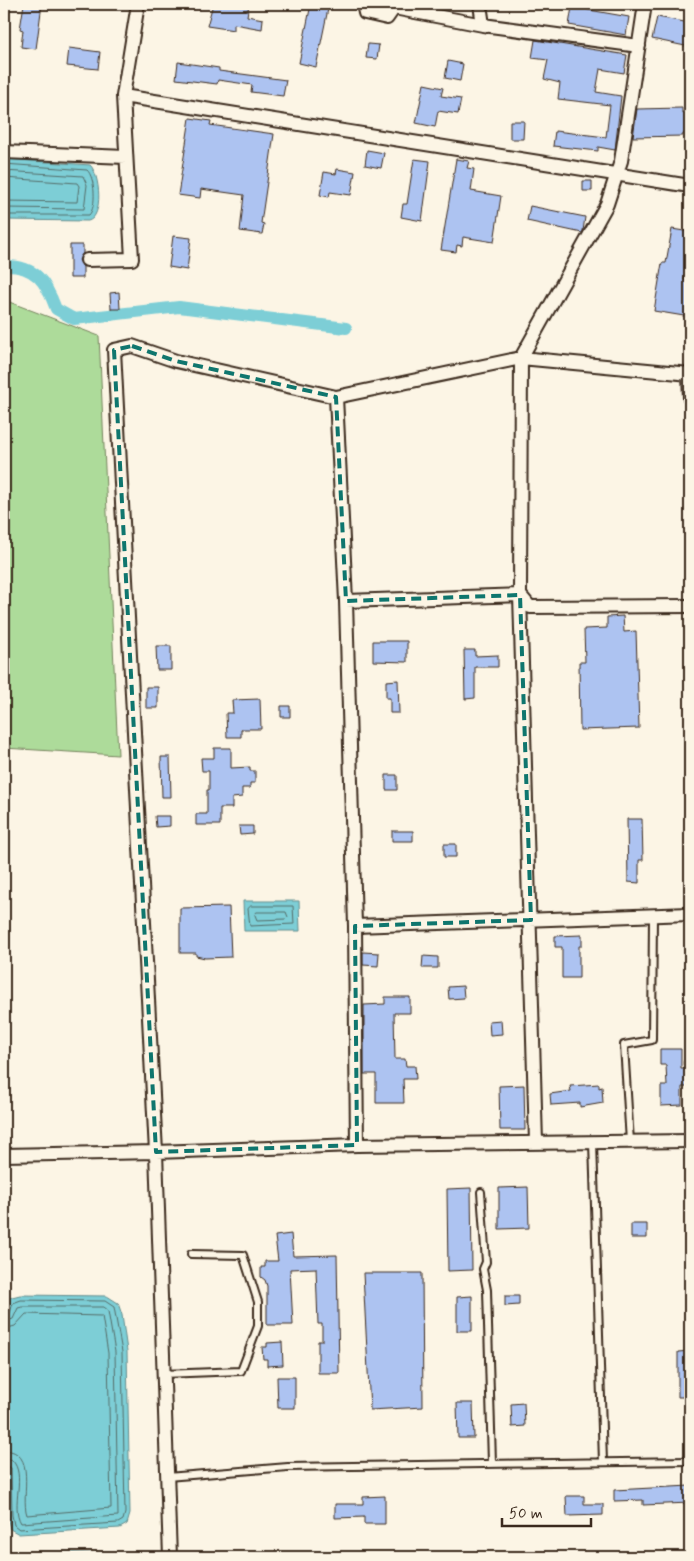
<svg xmlns="http://www.w3.org/2000/svg" width="694" height="1561" font-family="Mynerve,sans-serif">
  <style>
    .green { fill: #addb9a; stroke: #74825c }
    .water { fill: #7dced6; stroke: #638c8c }
    .lines { fill: none; stroke-linecap: round; stroke-linejoin: round }
    .shore { stroke: #556c68; stroke-width: 1 }
    .canal { stroke: #7dced6; stroke-width: 12 }
    .building { fill: #adc3f1; stroke: #3b2a1e }
    .service-casing { stroke: #3b2a1e; stroke-width: 10 }
    .minor-casing { stroke: #3b2a1e; stroke-width: 16 }
    .service { stroke: #fcf5e5; stroke-width: 6 }
    .minor { stroke: #fcf5e5; stroke-width: 12 }
    .marked { fill: none; stroke: #0f766e; stroke-width: 4; stroke-dasharray: 10 6; stroke-linejoin: round }
  </style>
  <rect width="100%" height="100%" fill="#fcf5e5"/>
  <filter id="ink" filterUnits="userSpaceOnUse"><feTurbulence type="fractalNoise" baseFrequency=".02" numOctaves="2"/><feDisplacementMap in="SourceGraphic" scale="10" xChannelSelector="R" yChannelSelector="G"/><feConvolveMatrix kernelMatrix="1 2 1 2 8 2 1 2 1" color-interpolation-filters="sRGB"/></filter>
  <g filter="url(#ink)">
    <!-- green -->
    <path class="green" d="M4,300L99,336L118,755L4,748Z"/>
    <!-- water -->
    <path class="water" d="M4,159L90,165C100,174 104,217 88,221L4,220Z
      M243,901H299L300,931H244Z
      M20,1295L107,1296L118,1303L122,1315L127,1351L130,1514L127,1524L120,1528L19,1534L10,1529L7,1516L5,1314L8,1298Z
      M4,1551L110,1554L117,1557H4Z"/>
    <g class="lines">
      <!-- shore -->
      <path class="shore" d="M4,164L87,170C95,177 97,207 89,215H4
        M4,171L83,176L87,185L84,209L4,208
        M4,178L77,183L79,186L77,202L4,201
        M251,906H293L294,924L250,926L248,909Z
        M257,912H286L288,917L286,919L257,920L255,915Z
        M4,1315L10,1313L13,1303L21,1300L105,1301L114,1307L122,1352L125,1513L123,1520L118,1523L19,1529L14,1525L12,1515L11,1468L4,1464
        M4,1322L13,1319L18,1308L22,1307H103L108,1311L115,1352L118,1516L21,1523C10,1505 27,1475 12,1460L4,1457
        M4,1329L15,1326L26,1314L102,1316L108,1353L111,1508L27,1515C20,1495 38,1451 4,1450"/>
      <!-- canal -->
      <path class="canal" d="M4,266C36,265 46,282 56,309L74,319L179,307L346,328"/>
    </g>
    <!-- building -->
    <path class="building" d="M24,4H42L36,49L21,47L23,30L20,29Z
      M213,4H249L247,16L263,19L262,29L234,24V30L207,26Z
      M311,4H329L316,67L299,63Z
      M572,7L629,17L626,35L569,25Z
      M657,17L690,23V47L652,39Z
      M535,40L627,55L624,73L600,69L596,92L621,96L615,150L598,147V151L553,146L555,131L606,137L610,105L558,99L560,83L544,79L548,60L532,58Z
      M368,44L379,45L377,59L366,58Z
      M69,48L100,52L98,69L67,66Z
      M448,61L463,64L460,81L445,78Z
      M178,62L219,68V71L286,80L283,96L251,92L252,85L218,80L217,84L176,79Z
      M424,84L443,88L441,96L461,99L458,114L438,111L435,127L416,123Z
      M682,108V112H690V133L683,134V136L633,137L637,109Z
      M190,118L211,121L210,125L274,134L261,223L264,224L262,234L240,231L244,195L201,189L200,198L178,195Z
      M510,121H524L523,139H510Z
      M367,150L384,153L381,168L365,165Z
      M414,159L430,161L422,221L401,217L403,204H407Z
      M456,159L469,161L467,168L474,169L471,191L501,196L494,242L463,237L462,246L457,245L456,252L441,250Z
      M337,169L355,172L351,195L330,192L329,197L320,195L324,172L336,174Z
      M583,181H592V191H583Z
      M530,206L585,217L583,231L582,233L527,221Z
      M672,229L690,232V253L684,280L690,281V317L654,311L662,263H666Z
      M173,236L191,238L187,270L169,267Z
      M70,245H83V253L79,260L83,267V278H70Z
      M119,292L120,309H111L110,293Z
      M623,616L624,632L636,631L639,728L580,730L579,662H585L584,629L607,628V617Z
      M373,641H407V662L373,661Z
      M156,646H171V670H157Z
      M464,650H475V656L498,655V667H475V698L465,699Z
      M398,680L399,713H390V698H386V681Z
      M146,687H158V708H146Z
      M260,699L261,729H241V737H227L226,713H233L232,700Z
      M281,706H290V717H281Z
      M214,748H231V768L250,767V771H255V783H250V788H242V797L232,798V808H220V825H196V814H207V790H209V771H202L201,758H214Z
      M161,757H170L171,797H162Z
      M386,775H397V790H386Z
      M155,816H170V826L156,827Z
      M627,819H642L643,860H639V883L628,882Z
      M239,826H253V834L240,835Z
      M392,831H413V841H392Z
      M444,844H456V857H444Z
      M229,907L231,957L205,958L196,956V953H180V908Z
      M582,935V946H579V978H562V947H555V936Z
      M363,952L379,953L378,966L363,965Z
      M423,956L438,957V968H422Z
      M463,986L464,998L449,999L448,987Z
      M385,997H410V1013H394L395,1059H405L406,1066H415L416,1079H403L404,1103H376V1074H364V1005L385,1004Z
      M501,1020L502,1034L490,1035L489,1021Z
      M660,1049H681V1068H690V1087H682V1105L661,1106V1086H667L666,1065H660Z
      M599,1084V1088L602,1087L603,1103L580,1107V1103L551,1105L550,1094L571,1091L570,1086Z
      M524,1085L525,1130H500L499,1086Z
      M528,1187L529,1228L499,1229V1188Z
      M471,1188L472,1270L448,1271L447,1189Z
      M631,1224H647V1238H631Z
      M291,1234L293,1256L337,1255L339,1373H318V1341H322V1324H318L316,1268L290,1269L293,1325H267V1286L265,1280L261,1277V1267H265V1261H278L275,1236Z
      M363,1273H422L423,1407L370,1410Z
      M472,1296V1331H457V1297Z
      M505,1296H519V1305L505,1306Z
      M282,1342L283,1365L267,1366V1359H263L262,1347H267V1343Z
      M690,1351L689,1397H678V1352Z
      M277,1377H295V1408H278Z
      M457,1403H473L474,1438H458Z
      M524,1403L525,1426L512,1427L511,1404Z
      M690,1486V1503L643,1505V1500L614,1501V1490Z
      M385,1496V1524H364V1517L335,1518V1504H363V1497Z
      M566,1496H584V1504H603V1515L567,1516Z"/>
    <g class="lines">
      <defs>
        <path id="service" d="M688,1063L690,1059
          M593,1142L603,1462
          M630,1142L624,1045L652,1040L653,916
          M481,1192L486,1262L483,1269L487,1290L492,1463
          M163,1374L241,1371L258,1326V1302L243,1255L191,1254
          M167,1477L288,1467L690,1461"/>
        <path id="minor" d="M363,4L365,13L387,18L394,8L483,25
          M480,4L483,25L639,46
          M645,4L621,161L607,204L521,358L520,595L530,607L690,606
          M123,96L690,186
          M4,152L126,157
          M87,260L132,259L123,96L138,4
          M689,373L690,399
          M690,374L521,358L336,397L176,361L132,346L114,350L156,1152L357,1145L690,1141
          M336,397L346,601
          M355,926L346,601L520,595L536,1142
          M357,1145L355,926L690,914
          M4,1155L156,1152L170,1557"/>
      </defs>
      <!-- service casing -->
      <use href="#service" class="service-casing"/>
      <!-- minor casing -->
      <use href="#minor" class="minor-casing"/>
      <!-- service -->
      <use href="#service" class="service"/>
      <!-- minor -->
      <use href="#minor" class="minor"/>
    </g>
  </g>
  <!-- marked area -->
  <path class="marked" d="M132,346L176,361L336,397L346,601L520,595L531,920L355,926L357,1145L156,1152L114,350Z"/>
  <!-- margin -->
  <rect width="694" height="1561" fill="none" stroke="#fcf5e5" stroke-width="20"/>
  <rect x="10" y="10" width="674" height="1541" fill="none" stroke="#3b2a1e" stroke-width="2" filter="url(#ink)"/>
  <!-- scale -->
  <path d="M502 1518v8h89v-8" fill="none" stroke="#3b2a1e" stroke-width="2.5"/>
  <text x="509" y="1518" font-size="15" fill="#3b2a1e" stroke="#fcf5e5" stroke-width="4" paint-order="stroke">50 m</text>
</svg>
